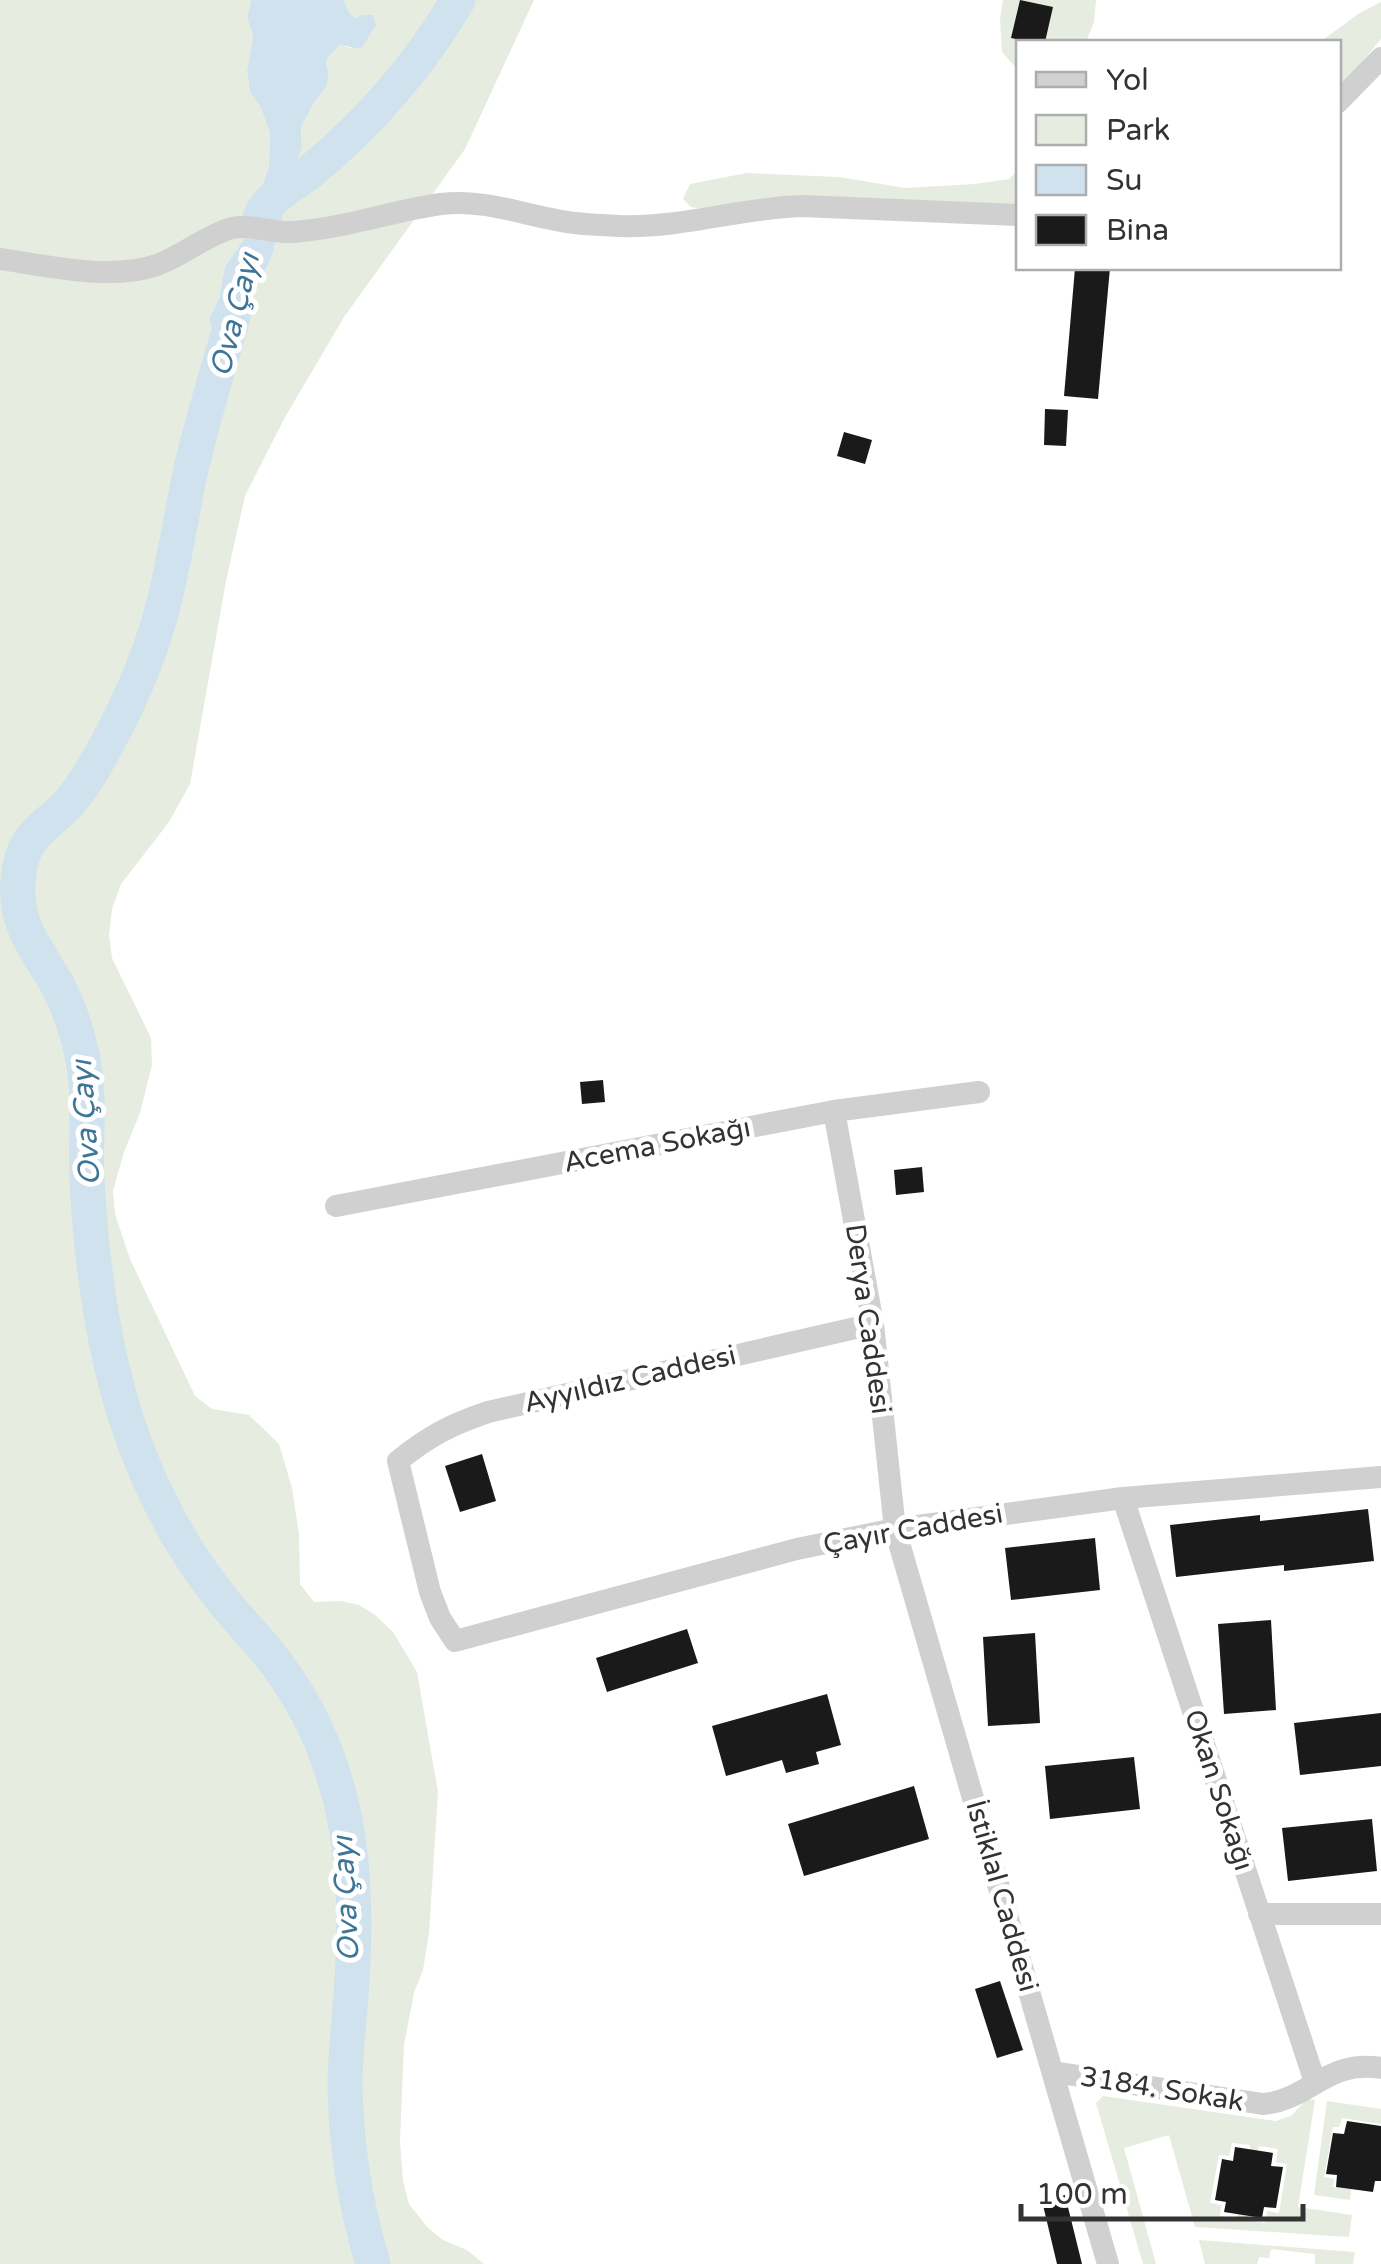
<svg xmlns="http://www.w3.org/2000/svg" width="1381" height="2264" font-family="'Varela Round',sans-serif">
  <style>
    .green { fill: #e6ecdf; fill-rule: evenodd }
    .water { fill: #cfe2ee }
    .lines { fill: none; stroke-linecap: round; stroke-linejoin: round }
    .river { stroke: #cfe2ee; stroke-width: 35 }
    .building { fill: #1a1a1a }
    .minor { stroke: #d0d0d0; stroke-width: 22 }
    .labels { text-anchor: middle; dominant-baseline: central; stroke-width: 10; stroke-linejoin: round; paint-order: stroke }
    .street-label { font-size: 28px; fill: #333; stroke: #fff }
    .water-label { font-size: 30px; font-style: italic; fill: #3f7597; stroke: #fff }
  </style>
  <rect width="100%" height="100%" fill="#fff"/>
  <!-- green -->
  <path class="green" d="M0,0H251L247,18L253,36L247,71L250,92L261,108L270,133L269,166L245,238L225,266L219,298L209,319L213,333L214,354L236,367L243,341V305L258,285L272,256L285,208L289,182L302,148L301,127L315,101L327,86L329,74L326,63L329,56L340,45L351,48L356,18L350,14L344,0H534L465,149L344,317L284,419L245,496L226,581L190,784L169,822L121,884L112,909L109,935L112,958L151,1038L152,1065L140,1113L124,1152L113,1191L115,1214L130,1259L195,1396L212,1409L249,1415L279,1444L292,1488L299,1534L300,1584L314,1602L341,1601L359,1605L375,1615L393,1632L417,1672L438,1792L429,1933L423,1970L414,1993L404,2045L400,2141L403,2181L409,2204L428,2228L443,2240L467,2250L484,2264H0Z
    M1003,0H1096L1094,22L1086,42H1018V70L1002,52L1000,19Z
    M1381,2V39L1339,89L1338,42H1320L1358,14Z
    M1018,170V207L705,209L691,207L683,199L690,184L747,173L839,177L905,188L975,184L1009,179Z
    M1103,2096L1276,2121L1291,2116L1307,2099L1315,2100L1298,2207L1352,2215L1349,2237L1195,2227L1169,2135L1124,2148L1156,2264H1143L1096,2103ZM1232,2143L1250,2145V2151L1258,2152L1259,2146L1278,2149L1276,2162L1287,2164L1279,2213L1267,2211L1265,2223L1246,2220L1247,2216L1238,2214L1237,2219L1220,2216L1221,2205L1210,2203L1219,2155L1229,2156Z
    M1327,2101L1381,2109V2124L1342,2118L1339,2127H1333L1324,2177L1334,2179L1333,2187L1351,2189L1350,2200L1314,2195Z
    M1199,2240L1354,2252H1355L1353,2264H1315V2254L1271,2249L1269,2258L1259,2257L1257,2264H1205Z"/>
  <!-- water -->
  <path class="water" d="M251,0H344L350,14L356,18L363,15H373L376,25L361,49L340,45L329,56L326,63L329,74L327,86L315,101L301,127L302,148L289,182L285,208L272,256L258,285L243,305V341L235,367L230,369L214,354L213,333L209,319L219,298L225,266L245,238L269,166L270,133L261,108L250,92L247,71L253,36L247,18Z"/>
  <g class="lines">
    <!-- river -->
    <path class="river" d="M259,220C266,197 293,186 310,172C369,123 419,66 458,0
      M234,313C220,364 204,414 192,465C182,509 176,554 165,598C153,649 132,698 107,744C96,764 83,788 67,805C39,833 22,835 18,881C14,926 38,950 58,986C69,1007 77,1031 82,1055C91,1095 85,1139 87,1180C92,1273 105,1370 140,1457C159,1505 185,1552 217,1593C232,1613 249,1630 265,1649C298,1689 323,1736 337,1787C356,1853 356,1926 351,1995C349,2023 346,2050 345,2078C345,2141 355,2204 373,2264"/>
  </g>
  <!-- building -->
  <path class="building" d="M1020,0L1053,7L1045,42H1029L1011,38Z
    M1075,268H1110L1098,399L1064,396Z
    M1045,409L1068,410L1066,446L1044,445Z
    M844,432L872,440L865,464L837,456Z
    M603,1080L605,1102L582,1104L580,1082Z
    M922,1167L924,1192L896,1195L894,1170Z
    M482,1454L496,1501L460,1512L445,1466Z
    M1368,1509L1374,1561L1284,1571V1565L1176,1577L1170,1525L1260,1515V1521Z
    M1095,1538L1100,1590L1011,1600L1005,1548Z
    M1271,1620L1276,1710L1224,1714L1218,1624Z
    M687,1629L698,1663L607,1692L596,1658Z
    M1035,1633L1040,1723L988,1726L983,1637Z
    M827,1694L841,1745L816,1752L819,1764L786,1773L782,1760L726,1776L712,1726Z
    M1381,1713V1766L1300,1775L1294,1723Z
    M1134,1757L1140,1809L1050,1819L1045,1766Z
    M914,1786L929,1839L804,1876L788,1824Z
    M1372,1819L1377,1871L1288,1881L1282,1828Z
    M1000,1981L1023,2050L997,2058L975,1989Z
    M1347,2121L1381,2126V2181H1375L1373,2192L1336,2187L1337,2175L1326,2174L1333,2133L1344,2134Z
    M1235,2147L1273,2153L1271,2166L1283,2167L1276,2208L1264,2207L1262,2218L1224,2212L1226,2202L1215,2200L1222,2159L1233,2161Z
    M1065,2195L1082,2264H1057L1042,2201Z"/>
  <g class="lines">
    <!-- minor -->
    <path class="minor" d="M1338,102L1381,58
      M0,259C48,266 111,281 157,265C183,255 205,236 232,228C251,224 273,233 292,232C342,229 391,211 441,204C487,198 530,218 575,223C590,225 606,225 621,226C684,228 739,208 801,206L1018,215
      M834,1111L873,1324L895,1529L1108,2264
      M336,1206L834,1111L979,1092
      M873,1324L488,1412C450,1425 429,1436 398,1461L430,1592L440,1618L455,1641L797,1549L895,1529L1123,1498L1381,1477
      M1123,1498L1315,2082
      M1259,1914H1381
      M1053,2072L1263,2104C1310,2100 1326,2059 1381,2068"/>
  </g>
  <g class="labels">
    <!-- street labels -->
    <g class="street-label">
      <text transform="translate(657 1145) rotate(-11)">Acema Sokağı</text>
      <text transform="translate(868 1319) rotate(82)">Derya Caddesi</text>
      <text transform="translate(630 1379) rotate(-13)">Ayyıldız Caddesi</text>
      <text transform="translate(913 1529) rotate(-10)">Çayır Caddesi</text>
      <text transform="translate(1219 1790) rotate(72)">Okan Sokağı</text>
      <text transform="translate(1002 1896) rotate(74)">İstiklal Caddesi</text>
      <text transform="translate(1162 2089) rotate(9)">3184. Sokak</text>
    </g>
    <!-- water labels -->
    <g class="water-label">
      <text transform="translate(235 315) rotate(-76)">Ova Çayı</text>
      <text transform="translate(86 1123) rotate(-94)">Ova Çayı</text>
      <text transform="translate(346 1899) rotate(-93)">Ova Çayı</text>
    </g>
  </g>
  <!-- legend -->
  <rect x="1016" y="40" width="325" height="230" fill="#ffffff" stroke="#adadad" stroke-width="2.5"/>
  <rect x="1036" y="72" width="50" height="15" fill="#d0d0d0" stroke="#adadad" stroke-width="2.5"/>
  <text x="1106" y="90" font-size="30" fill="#333333">Yol</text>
  <rect x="1036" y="115" width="50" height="30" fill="#e6ecdf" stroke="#adadad" stroke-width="2.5"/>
  <text x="1106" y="140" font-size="30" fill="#333333">Park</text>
  <rect x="1036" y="165" width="50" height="30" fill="#cfe2ee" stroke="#adadad" stroke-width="2.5"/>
  <text x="1106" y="190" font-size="30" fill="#333333">Su</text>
  <rect x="1036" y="215" width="50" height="30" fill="#1a1a1a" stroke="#adadad" stroke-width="2.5"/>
  <text x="1106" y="240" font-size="30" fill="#333333">Bina</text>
  <!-- scale -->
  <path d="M1021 2204v15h282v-15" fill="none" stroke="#333333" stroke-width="5"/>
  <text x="1036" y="2204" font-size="30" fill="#333333" stroke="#ffffff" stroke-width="8" paint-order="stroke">100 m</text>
</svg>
